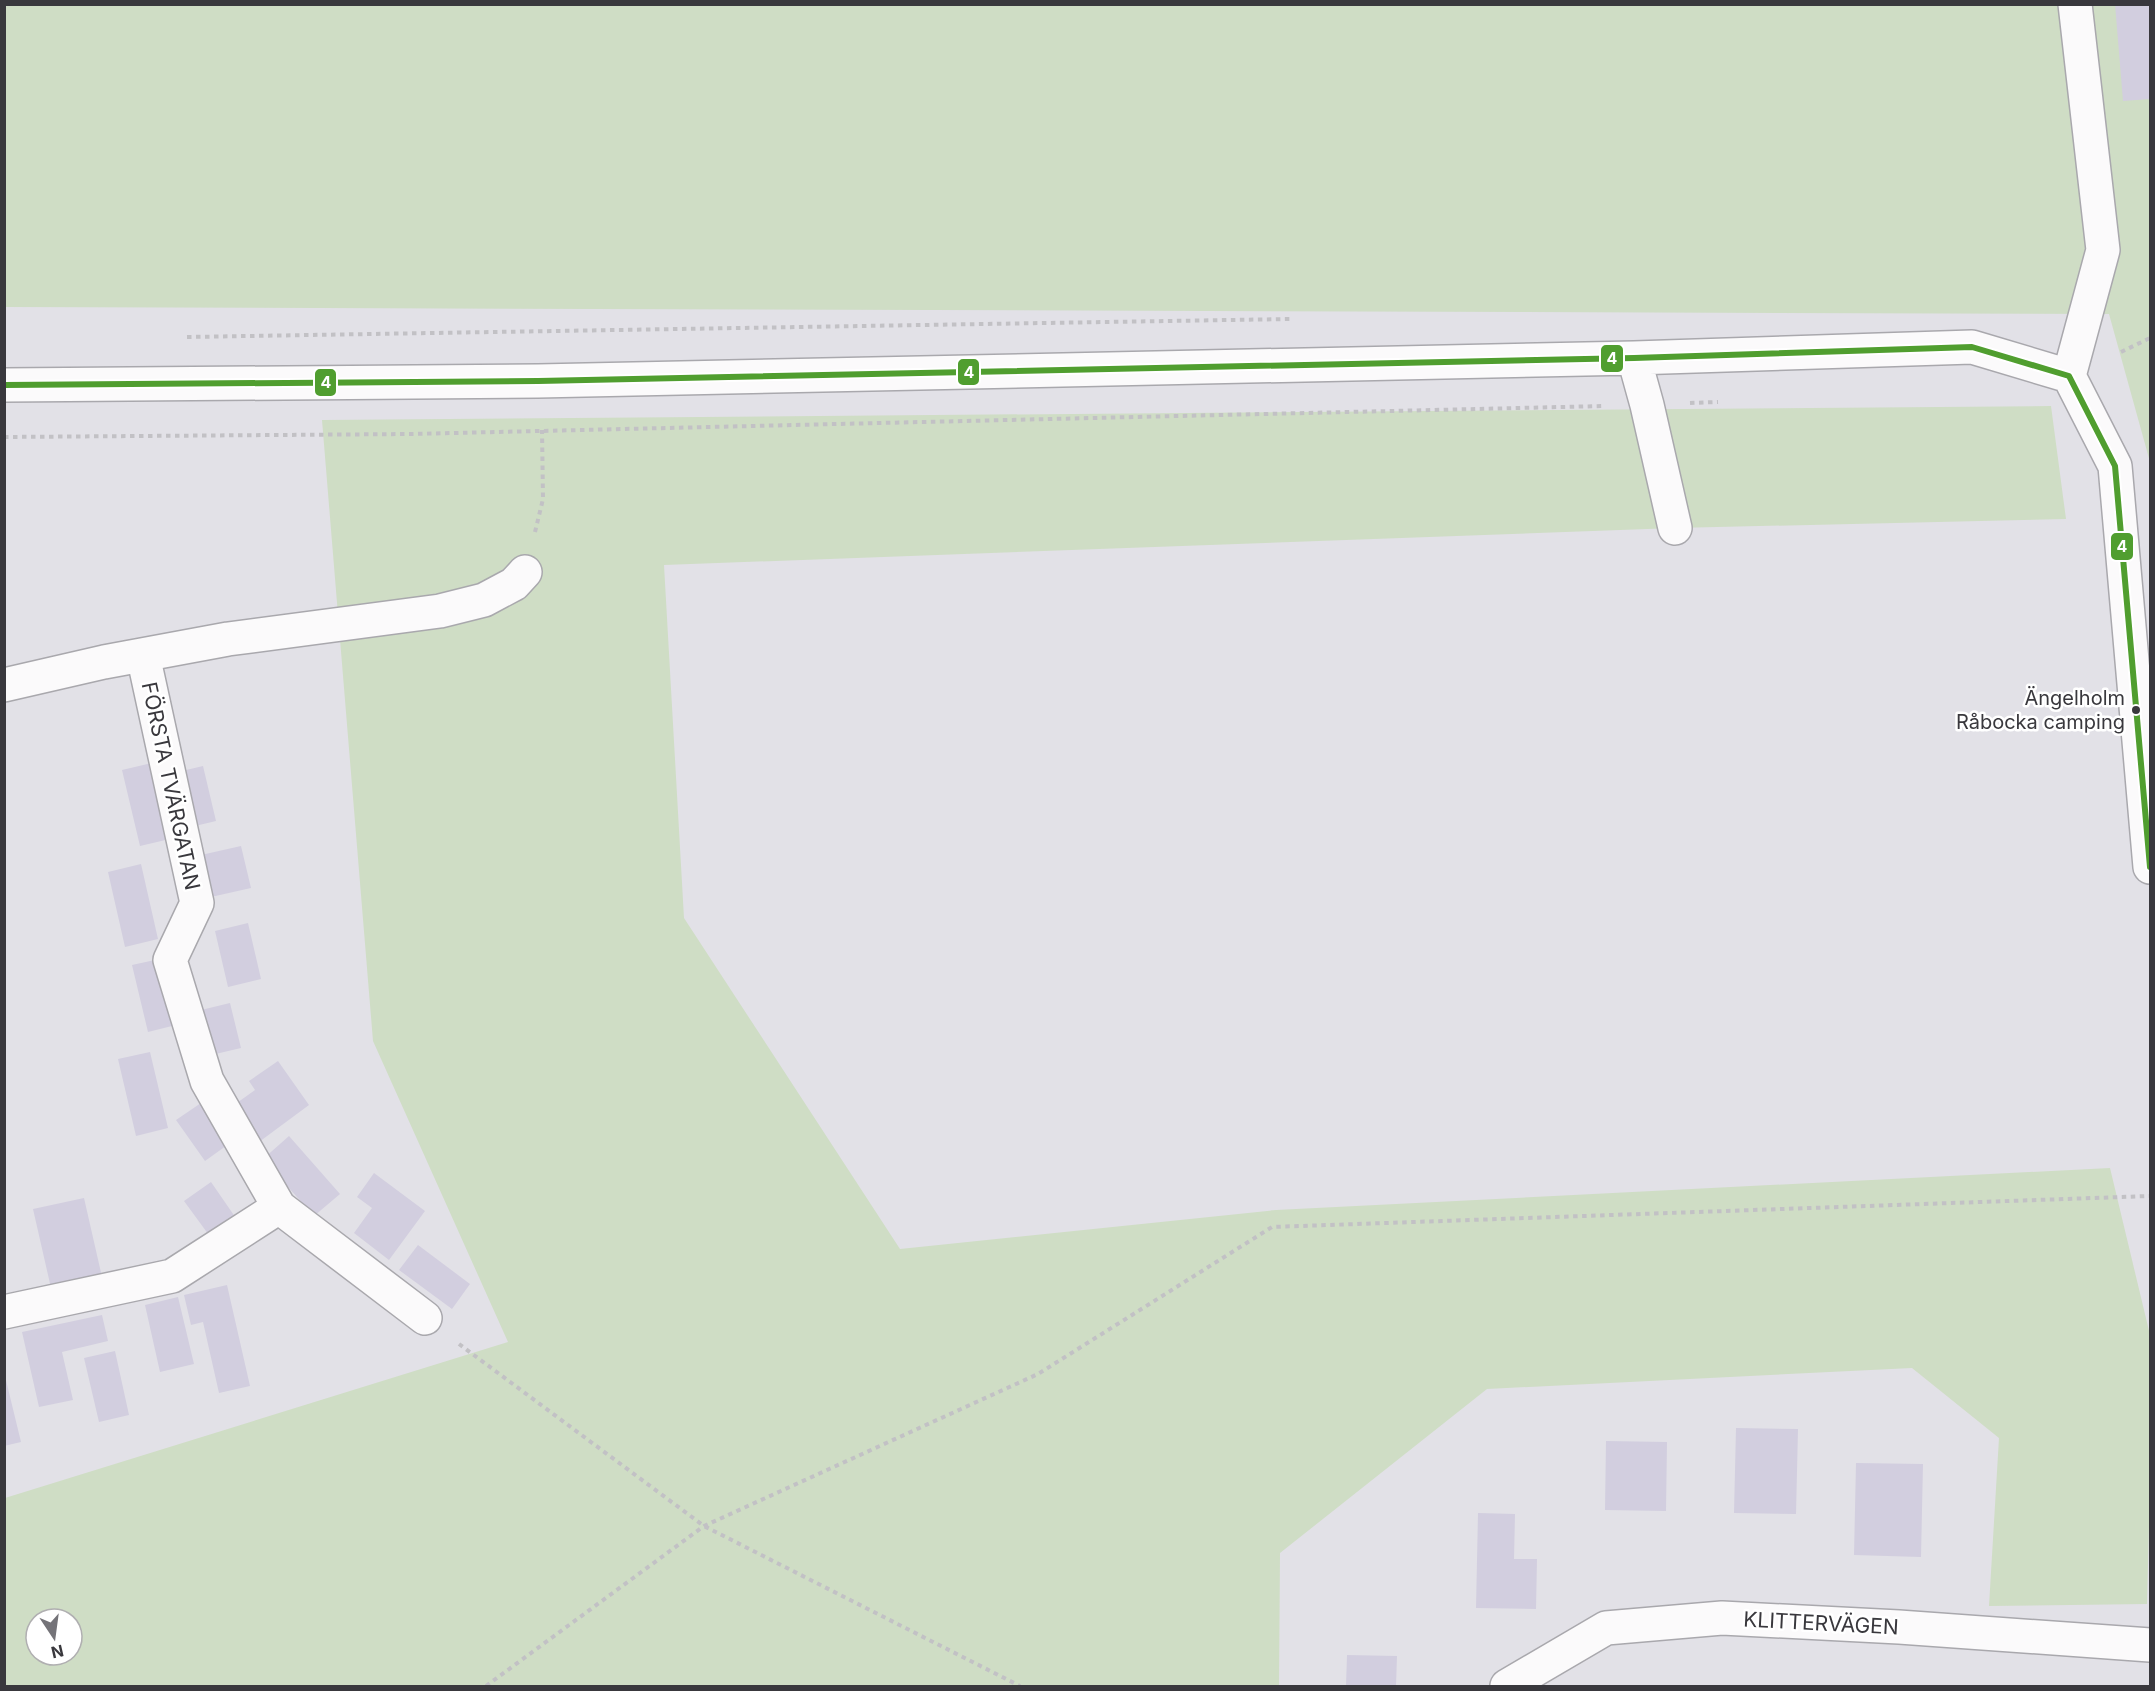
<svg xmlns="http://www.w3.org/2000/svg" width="2155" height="1691" font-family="Inter,sans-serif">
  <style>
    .green { fill: #cfddc5; fill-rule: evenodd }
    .building { fill: #d2cedf }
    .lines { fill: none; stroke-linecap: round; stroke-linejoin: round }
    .minor-casing { stroke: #a9a8ad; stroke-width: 36 }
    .path { stroke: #c2c1c5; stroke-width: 4; stroke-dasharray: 4.5 4.5; stroke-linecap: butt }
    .minor { stroke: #fbfafb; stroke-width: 33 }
    .bus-1-casing { stroke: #fff; stroke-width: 10 }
    .bus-1 { stroke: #509e2f; stroke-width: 6 }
    .bus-dot { fill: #39383d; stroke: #fff; stroke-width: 2 }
    .labels { text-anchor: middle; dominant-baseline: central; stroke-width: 5; stroke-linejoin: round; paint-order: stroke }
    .bus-label { font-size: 20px; fill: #39383d; stroke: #fff; text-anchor: end }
    .street-label { font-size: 21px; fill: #39383d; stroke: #fff }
    .line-badge { stroke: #fff; stroke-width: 2 }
    .badge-label { font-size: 16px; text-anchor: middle; font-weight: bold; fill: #fff }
  </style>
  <rect width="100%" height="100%" fill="#e2e1e7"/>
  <!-- green -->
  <path class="green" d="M4,5H2150V462L2109,314L5,307Z
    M2051,406L2066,519L1675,528L664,565L684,918L900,1249L1276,1210L2110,1168L2150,1335V1487L2147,1604L1989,1606L1999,1438L1912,1368L1487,1389L1280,1553L1279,1686H5V1498L508,1342L373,1041L322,420ZM36,1619H72V1655H36Z"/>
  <!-- building -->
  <path class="building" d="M2115,4H2150V99L2123,101Z
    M156,762L174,838L140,846L122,770Z
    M203,766L216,821L195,826L182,771Z
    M241,846L251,888L211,897L201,855Z
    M141,864L158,939L125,947L108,872Z
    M248,923L261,979L228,987L215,931Z
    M164,958L180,1024L148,1032L132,965Z
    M230,1003L241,1048L207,1056L197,1011Z
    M150,1052L168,1128L136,1136L118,1059Z
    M278,1061L309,1105L259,1142L234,1105L255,1090L249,1081Z
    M201,1103L230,1143L205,1161L176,1120Z
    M289,1136L340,1194L314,1216L263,1159Z
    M374,1173L425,1211L389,1260L354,1233L372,1208L357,1197Z
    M211,1182L240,1224L214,1242L184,1201Z
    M84,1198L102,1277L51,1288L33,1209Z
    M418,1245L470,1284L452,1309L399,1270Z
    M227,1285L250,1386L219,1393L203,1322L191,1325L184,1295Z
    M178,1297L194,1364L160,1372L145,1305Z
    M102,1315L108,1341L62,1352L73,1400L39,1407L22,1332Z
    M115,1351L129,1415L99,1422L84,1358Z
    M4,1372L21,1442L4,1446Z
    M1736,1428L1798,1429L1796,1514L1734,1513Z
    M1606,1441L1667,1442L1666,1511L1605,1510Z
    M1856,1463L1923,1464L1921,1557L1854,1555Z
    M1478,1513L1515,1514L1514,1559H1537L1536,1609L1476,1608Z
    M1347,1655L1397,1656L1396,1686H1346Z"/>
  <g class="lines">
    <defs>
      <path id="minor" d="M1634,358L1647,405L1675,528
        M2069,376L2115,466L2150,867
        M2069,376L2103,250L2075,4
        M4,385L538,381L1634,358L1972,347L2069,376
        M143,655L197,903L170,960L207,1081L279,1207L425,1318
        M4,685L104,662L228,639L440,611L484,600L514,584L525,572
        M4,1312L172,1276L279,1207
        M1507,1686L1606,1628L1722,1618L1899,1627L2150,1645"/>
    </defs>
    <!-- minor casing -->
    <use href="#minor" class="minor-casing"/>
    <!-- path -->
    <path class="path" d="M187,337L1290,319
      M2121,352L2150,338
      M1690,403L1718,402
      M4,437L411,434L1604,406
      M535,532L543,499L542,430
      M459,1344L704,1526L1020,1686
      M486,1686L704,1526L1038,1374L1272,1227L2150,1196"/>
    <!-- minor -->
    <use href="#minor" class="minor"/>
    <defs>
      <path id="bus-1" d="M4,385L538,381L1634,358L1972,347L2069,376L2115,466L2150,867"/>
    </defs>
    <!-- bus-1 casing -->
    <use href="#bus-1" class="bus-1-casing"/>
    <!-- bus-1 -->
    <use href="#bus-1" class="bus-1"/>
  </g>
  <!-- markers -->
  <circle class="bus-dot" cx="2136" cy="710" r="5"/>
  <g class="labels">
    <!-- bus labels -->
    <g class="bus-label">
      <text x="2125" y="698">Ängelholm<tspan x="2125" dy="24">Råbocka camping</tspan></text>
    </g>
    <!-- street labels -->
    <g class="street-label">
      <text transform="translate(171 786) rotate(78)">FÖRSTA TVÄRGATAN</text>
      <text transform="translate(1821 1623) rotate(3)">KLITTERVÄGEN</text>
    </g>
  </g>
  <g class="line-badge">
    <rect x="1600" y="344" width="24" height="29" rx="6" fill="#509e2f"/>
    <rect x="957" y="358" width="23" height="28" rx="6" fill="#509e2f"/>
    <rect x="314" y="368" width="23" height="29" rx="6" fill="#509e2f"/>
    <rect x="2110" y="532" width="24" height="29" rx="6" fill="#509e2f"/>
  </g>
  <g class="badge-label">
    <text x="1612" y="364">4</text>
    <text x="969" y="378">4</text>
    <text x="326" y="388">4</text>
    <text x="2122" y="552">4</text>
  </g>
  <!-- border -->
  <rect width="2155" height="1691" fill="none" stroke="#39383d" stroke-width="12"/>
  <!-- north arrow -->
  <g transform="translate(54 1637) rotate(167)"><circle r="28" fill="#ffffff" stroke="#b0afb1" stroke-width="1.5"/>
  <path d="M0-4.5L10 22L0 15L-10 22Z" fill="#747378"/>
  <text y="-9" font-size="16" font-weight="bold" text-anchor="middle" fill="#39383d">N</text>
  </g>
</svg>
